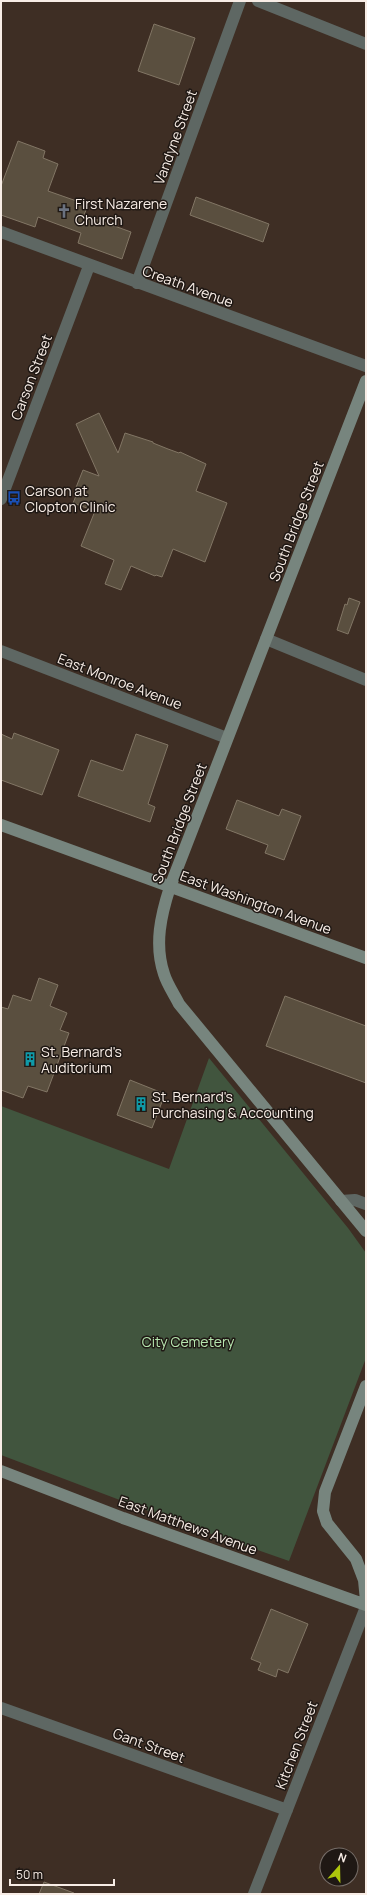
<svg xmlns="http://www.w3.org/2000/svg" width="367" height="1895" font-family="Manrope,sans-serif">
  <style>
    .green { fill: #41553e }
    .building { fill: #5a4f3f; stroke: #827665 }
    .lines { fill: none; stroke-linecap: round; stroke-linejoin: round }
    .street { stroke: #5e6763; stroke-width: 12 }
    .secondary { stroke: #77857e; stroke-width: 12 }
    .labels { text-anchor: middle; dominant-baseline: central; stroke-width: 3; stroke-linejoin: round; paint-order: stroke }
    .street-label { font-size: 14px; fill: #f8ede6; stroke: #1f1814 }
    .poi-label { font-size: 14px; fill: #f8ede6; stroke: #1f1814; text-anchor: start }
    .park-label { font-size: 14px; fill: #b6e6af; stroke: #1f1814 }
  </style>
  <rect width="100%" height="100%" fill="#3e2e24"/>
  <!-- green -->
  <path class="green" d="M209,1058L348,1228L366,1253V1358L289,1561L191,1527L1,1455V1106L169,1169Z"/>
  <!-- building -->
  <path class="building" d="M154,24L195,38L179,85L138,71Z
    M18,141L45,151L43,158L58,164L48,191L88,205L84,215L131,232L122,259L78,243L81,233L38,217L35,227L1,215V186Z
    M196,197L269,224L263,242L190,215Z
    M99,413L118,453L125,433L153,442V443L168,449L179,453L180,452L206,464L196,491L227,503L205,562L173,549L162,577L156,575L155,576L131,566L121,590L105,584L114,560L81,546L95,511L73,503L78,491L75,490L83,470L99,476L76,424Z
    M349,598L360,602L348,634L337,630L345,604L347,605Z
    M14,733L59,750L42,795L1,780V734L12,739Z
    M136,734L168,745L148,804L155,807L150,822L78,796L91,760L123,771Z
    M237,800L279,816L282,809L301,816L284,860L265,853L268,845L226,829Z
    M39,978L58,985L50,1006L67,1013L60,1030L69,1033L47,1092L28,1086L23,1098L1,1090V1007L8,1009L13,995L31,1001Z
    M285,996L366,1026V1083L266,1046Z
    M130,1080L165,1094L152,1128L117,1115Z
    M271,1609L308,1624L288,1673L278,1669L276,1677L258,1670L261,1663L251,1659Z
    M44,1882L74,1893V1894H39Z"/>
  <g class="lines">
    <!-- street -->
    <path class="street" d="M258,1L366,44
      M1,232L366,366
      M137,283L240,1
      M1,499L89,266
      M266,639L366,680
      M1,651L227,738
      M341,1201L355,1200L366,1204
      M1,1708L287,1810
      M254,1894L366,1607"/>
    <!-- secondary -->
    <path class="secondary" d="M366,381L170,887C161,915 154,944 164,974C167,984 174,994 179,1004L366,1231
      M1,825L366,958
      M366,1386L325,1492L323,1511L327,1523L356,1559L364,1580L366,1601
      M1,1471L123,1518L366,1605"/>
  </g>
  <!-- icons -->
  <defs>
    <symbol id="church-bare" viewBox="-9 -9 18 18"><path d="M-1.2-6h2.4v3.5h3.3v2.4h-3.3V6h-2.4V-.1h-3.3v-2.4h3.3Z" fill="#6b7280" stroke="#1f1814" stroke-width="2.5" paint-order="stroke"/></symbol>
    <symbol id="bus-bare" viewBox="-9 -9 18 18"><path d="M-5-6H5V4H4V6H2V4H-2V6H-4V4H-5ZM-3.5-4V0h7V-4ZM-3.5 1.2v1.5H-2V1.2ZM2 1.2v1.5H3.5V1.2Z" fill="#1a4fb4" stroke="#1f1814" stroke-width="2.5" paint-order="stroke"/></symbol>
    <symbol id="building-bare" viewBox="-9 -9 18 18"><path d="M-4-6H4V6H1V3H-1V6H-4ZM-2.5-4.3h1.7v1.8h-1.7ZM.8-4.3h1.7v1.8H.8ZM-2.5-1h1.7V.8h-1.7ZM.8-1h1.7V.8H.8Z" fill="#0f9aa8" stroke="#1f1814" stroke-width="2.5" paint-order="stroke"/></symbol>
  </defs>
  <g fill-rule="evenodd">
    <use href="#church-bare" x="54" y="201" width="20" height="20"/>
    <use href="#bus-bare" x="4" y="488" width="20" height="20"/>
    <use href="#building-bare" x="20" y="1049" width="20" height="20"/>
    <use href="#building-bare" x="131" y="1094" width="20" height="20"/>
  </g>
  <g class="labels">
    <!-- street labels -->
    <g class="street-label">
      <text transform="translate(175 137) rotate(-70)">Vandyne Street</text>
      <text transform="translate(188 286) rotate(20)">Creath Avenue</text>
      <text transform="translate(31 377) rotate(-69)">Carson Street</text>
      <text transform="translate(296 521) rotate(-69)">South Bridge Street</text>
      <text transform="translate(120 681) rotate(21)">East Monroe Avenue</text>
      <text transform="translate(179 823) rotate(-69)">South Bridge Street</text>
      <text transform="translate(256 902) rotate(20)">East Washington Avenue</text>
      <text transform="translate(188 1525) rotate(20)">East Matthews Avenue</text>
      <text transform="translate(149 1745) rotate(20)">Gant Street</text>
      <text transform="translate(296 1745) rotate(-69)">Kitchen Street</text>
    </g>
    <!-- poi labels -->
    <g class="poi-label">
      <text x="75" y="203">First Nazarene<tspan x="75" dy="16">Church</tspan></text>
      <text x="25" y="490">Carson at<tspan x="25" dy="16">Clopton Clinic</tspan></text>
      <text x="41" y="1051">St. Bernard's<tspan x="41" dy="16">Auditorium</tspan></text>
      <text x="152" y="1096">St. Bernard's<tspan x="152" dy="16">Purchasing &amp; Accounting</tspan></text>
    </g>
    <!-- park labels -->
    <g class="park-label">
      <text x="188" y="1341">City Cemetery</text>
    </g>
  </g>
  <!-- border -->
  <rect width="367" height="1895" fill="none" stroke="#f8ede6" stroke-width="4"/>
  <!-- north arrow -->
  <g transform="translate(339 1867) rotate(20)"><circle r="19" fill="#1f1814" stroke="#766d68"/>
  <path d="M0-3L7 15L0 10L-7 15Z" fill="#aec60c"/>
  <text y="-6" font-size="11" font-weight="bold" text-anchor="middle" fill="#f8ede6">N</text>
  </g>
  <!-- scale -->
  <path d="M10 1879v6h104v-6" fill="none" stroke="#f8ede6" stroke-width="2"/>
  <text x="16" y="1879" font-size="12" fill="#f8ede6" stroke="#1f1814" stroke-width="3" paint-order="stroke">50 m</text>
</svg>
